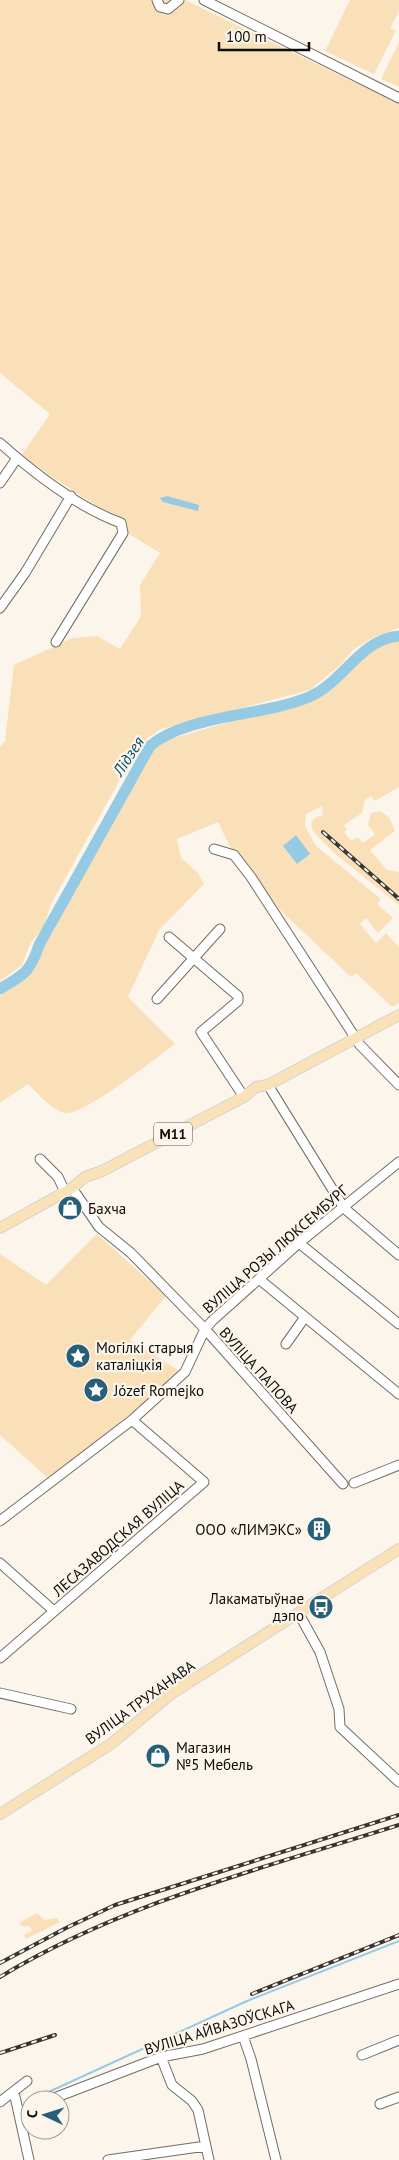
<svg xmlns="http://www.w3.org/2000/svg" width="399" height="2160" font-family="'PT Sans',sans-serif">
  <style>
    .green { fill: #f9e0b8 }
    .water { fill: #95cae4 }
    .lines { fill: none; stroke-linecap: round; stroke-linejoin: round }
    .stream { stroke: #95cae4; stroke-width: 2 }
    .river { stroke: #95cae4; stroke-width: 11 }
    .minor-casing { stroke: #716d65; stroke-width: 11 }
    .major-casing { stroke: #d4d3d3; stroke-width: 12 }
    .minor { stroke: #fff; stroke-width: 9 }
    .major { stroke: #fae2b8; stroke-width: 10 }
    .rail-casing { stroke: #383531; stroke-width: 4 }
    .rail { stroke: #fbf5ec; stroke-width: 2; stroke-dasharray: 5.5; stroke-linecap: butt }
    .labels { text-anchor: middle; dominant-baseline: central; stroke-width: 4.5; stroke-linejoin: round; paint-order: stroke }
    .shield { fill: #fbf5ec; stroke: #55524d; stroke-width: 1 }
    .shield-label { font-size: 14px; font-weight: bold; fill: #0e0c09 }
    .poi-label { font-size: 15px; fill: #0e0c09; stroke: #fbf5ec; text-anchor: start }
    .street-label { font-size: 15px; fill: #0e0c09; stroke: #fbf5ec }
    .water-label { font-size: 16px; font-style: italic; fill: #09516b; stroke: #fbf5ec }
  </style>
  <rect width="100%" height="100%" fill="#fbf5ec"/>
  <!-- green -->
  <path class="green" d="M0,0H185L399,104V628L374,637L354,649L340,665L310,690L161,729L148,738L134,754L51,904L44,926L30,944L22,965L0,981V747L5,741L14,665L73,638L97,636L120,649L141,616L140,585L160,553L126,532L124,518L110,515L21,456L50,414L0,373Z
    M350,0H399V11L390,28L396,31L374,74L325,51Z
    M399,42V87L381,79Z
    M394,640H399V787L375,801L371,796L365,800L362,813L344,825L347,830L344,832L351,841L358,837L363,843L375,834L368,825L371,813L380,811L389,817L395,831L370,850L387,870L399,872V905L333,852L312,830L311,823L316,817L323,815L322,806L306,814L305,826L316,846L381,899L377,904L393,918L378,933L366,918L360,924L376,943L386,933L399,947V1003L392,1007L356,973L351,977L280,910L229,845L218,822L177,839L181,858L198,873L204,884L159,930L128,997L175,1044C157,1057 81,1118 64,1113C50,1109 38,1093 28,1084L0,1103V996L35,970L42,949L55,929L62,909L145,759L154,747L166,740L316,698L352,669L363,657L378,646Z
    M97,1234L166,1296L130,1340L181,1372L50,1480L0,1435V1254L46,1285Z
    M37,1913L45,1920L57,1918L60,1922L26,1939L24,1935L32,1930L29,1926L23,1927L19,1923Z"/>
  <!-- water -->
  <path class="water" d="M167,496L199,505L198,511L163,502L160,498Z
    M296,835L310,854L297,864L283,846Z"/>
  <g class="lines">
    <!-- stream -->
    <path class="stream" d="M31,2100L247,2001L399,1941"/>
    <!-- river -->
    <path class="river" d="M0,989C24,974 30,973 39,945L150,746C186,715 264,716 309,697C343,683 360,639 399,636"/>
    <defs>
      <path id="minor" d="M157,0L160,7L168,9L179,0
        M204,0L399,98
        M0,443C35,474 77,507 121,523L123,533L56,642
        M0,483L17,458
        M0,608L25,573L71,496
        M214,849L234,855L251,877L360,1045L399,1085
        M169,937L238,996V1001L201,1032L244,1097
        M157,999L220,929
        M268,1085L344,1208L399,1255
        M40,1159L58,1177L65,1192
        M72,1188L99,1227L131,1253L205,1329L343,1484
        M299,1243L399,1324
        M259,1279L399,1394
        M286,1344L305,1317
        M354,1483L399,1465
        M0,1521L132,1420L185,1372L205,1329L212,1321L299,1243L399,1162
        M0,1563L54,1611
        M299,1614L320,1652L339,1709L340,1727L399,1782
        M0,1658L204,1482L132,1420
        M0,1693L71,1709
        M243,2036L251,2059L276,2160
        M362,2055L399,2040
        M161,2057L172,2085L192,2101L198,2110L209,2160
        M14,2092L29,2160
        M49,2100L161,2057L203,2049L399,1984
        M0,2102L27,2081
        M380,2104L399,2097
        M20,2113L30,2108
        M108,2160L206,2146"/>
      <path id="major" d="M0,1228L72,1188L85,1177L102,1171L244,1097L256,1087L268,1085L399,1015
        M0,1814L111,1744L171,1694L399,1549"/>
    </defs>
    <!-- minor casing -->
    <use href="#minor" class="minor-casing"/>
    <!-- major casing -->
    <use href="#major" class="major-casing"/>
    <!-- minor -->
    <use href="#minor" class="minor"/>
    <!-- major -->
    <use href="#major" class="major"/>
    <defs>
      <path id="rail" d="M323,832L399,899
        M0,1963L68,1927L115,1905L399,1815
        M0,1977C122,1903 264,1868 399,1825
        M252,1994L399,1935
        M0,2053L55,2035"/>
    </defs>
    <!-- rail casing -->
    <use href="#rail" class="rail-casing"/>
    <!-- rail -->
    <use href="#rail" class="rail"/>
  </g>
  <!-- icons -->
  <defs>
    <symbol id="shop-disc" viewBox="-11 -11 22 22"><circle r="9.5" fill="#255f78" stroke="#fbf5ec"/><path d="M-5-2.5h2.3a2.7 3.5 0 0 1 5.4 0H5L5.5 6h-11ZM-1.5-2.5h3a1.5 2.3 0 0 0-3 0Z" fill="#fff"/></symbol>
    <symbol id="sight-disc" viewBox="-11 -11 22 22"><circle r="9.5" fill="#255f78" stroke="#fbf5ec"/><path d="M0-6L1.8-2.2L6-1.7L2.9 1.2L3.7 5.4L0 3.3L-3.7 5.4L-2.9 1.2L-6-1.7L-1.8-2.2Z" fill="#fff"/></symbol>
    <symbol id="building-disc" viewBox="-11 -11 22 22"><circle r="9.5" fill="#255f78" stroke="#fbf5ec"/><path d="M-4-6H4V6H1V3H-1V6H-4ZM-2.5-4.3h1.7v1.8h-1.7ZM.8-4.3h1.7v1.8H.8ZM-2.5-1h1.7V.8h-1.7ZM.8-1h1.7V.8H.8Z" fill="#fff"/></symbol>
    <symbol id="bus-disc" viewBox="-11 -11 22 22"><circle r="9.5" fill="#255f78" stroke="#fbf5ec"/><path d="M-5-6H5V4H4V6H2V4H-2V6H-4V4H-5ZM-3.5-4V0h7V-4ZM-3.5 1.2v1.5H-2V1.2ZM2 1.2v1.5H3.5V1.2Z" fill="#fff"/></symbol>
  </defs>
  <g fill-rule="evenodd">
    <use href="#shop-disc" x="56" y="1194" width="28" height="28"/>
    <use href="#sight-disc" x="64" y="1342" width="28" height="28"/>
    <use href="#sight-disc" x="82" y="1376" width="28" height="28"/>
    <use href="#building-disc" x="305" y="1515" width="28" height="28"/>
    <use href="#bus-disc" x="307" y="1593" width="28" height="28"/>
    <use href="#shop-disc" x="144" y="1742" width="28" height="28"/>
  </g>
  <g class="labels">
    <!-- shield labels -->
    <rect class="shield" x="154" y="1122.5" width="38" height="23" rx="4"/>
    <g class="shield-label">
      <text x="173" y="1134">М11</text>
    </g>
    <!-- poi labels -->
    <g class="poi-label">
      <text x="88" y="1208">Бахча</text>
      <text x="96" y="1347">Могілкі старыя<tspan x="96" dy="17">каталіцкія</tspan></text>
      <text x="114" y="1390">Józef Romejko</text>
      <text x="302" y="1529" text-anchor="end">ООО «ЛИМЭКС»</text>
      <text x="304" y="1598" text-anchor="end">Лакаматыўнае<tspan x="304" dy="17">дэпо</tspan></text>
      <text x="176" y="1747">Магазин<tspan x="176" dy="17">№5 Мебель</tspan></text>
    </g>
    <!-- street labels -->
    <g class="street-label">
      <text transform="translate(275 1249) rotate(-41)">ВУЛІЦА РОЗЫ ЛЮКСЕМБУРГ</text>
      <text transform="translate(259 1370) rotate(48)">ВУЛІЦА ПАПОВА</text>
      <text transform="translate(118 1538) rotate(-41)">ЛЕСАЗАВОДСКАЯ ВУЛІЦА</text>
      <text transform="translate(140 1702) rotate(-36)">ВУЛІЦА ТРУХАНАВА</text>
      <text transform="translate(219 2027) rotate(-17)">ВУЛІЦА АЙВАЗОЎСКАГА</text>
    </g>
    <!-- water labels -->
    <g class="water-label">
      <text transform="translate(128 756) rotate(-57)">Лідзея</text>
    </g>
  </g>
  <!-- north arrow -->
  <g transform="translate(45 2115) rotate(274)"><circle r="24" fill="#fbf5ec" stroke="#9c9891"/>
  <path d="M0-4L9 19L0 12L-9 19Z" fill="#255f78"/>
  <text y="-8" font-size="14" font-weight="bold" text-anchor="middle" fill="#0e0c09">С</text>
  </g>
  <!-- scale -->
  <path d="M219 42v8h90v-8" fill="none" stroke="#0e0c09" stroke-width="2.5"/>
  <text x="226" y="42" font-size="15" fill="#0e0c09" stroke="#fbf5ec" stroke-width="4" paint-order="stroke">100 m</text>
</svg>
